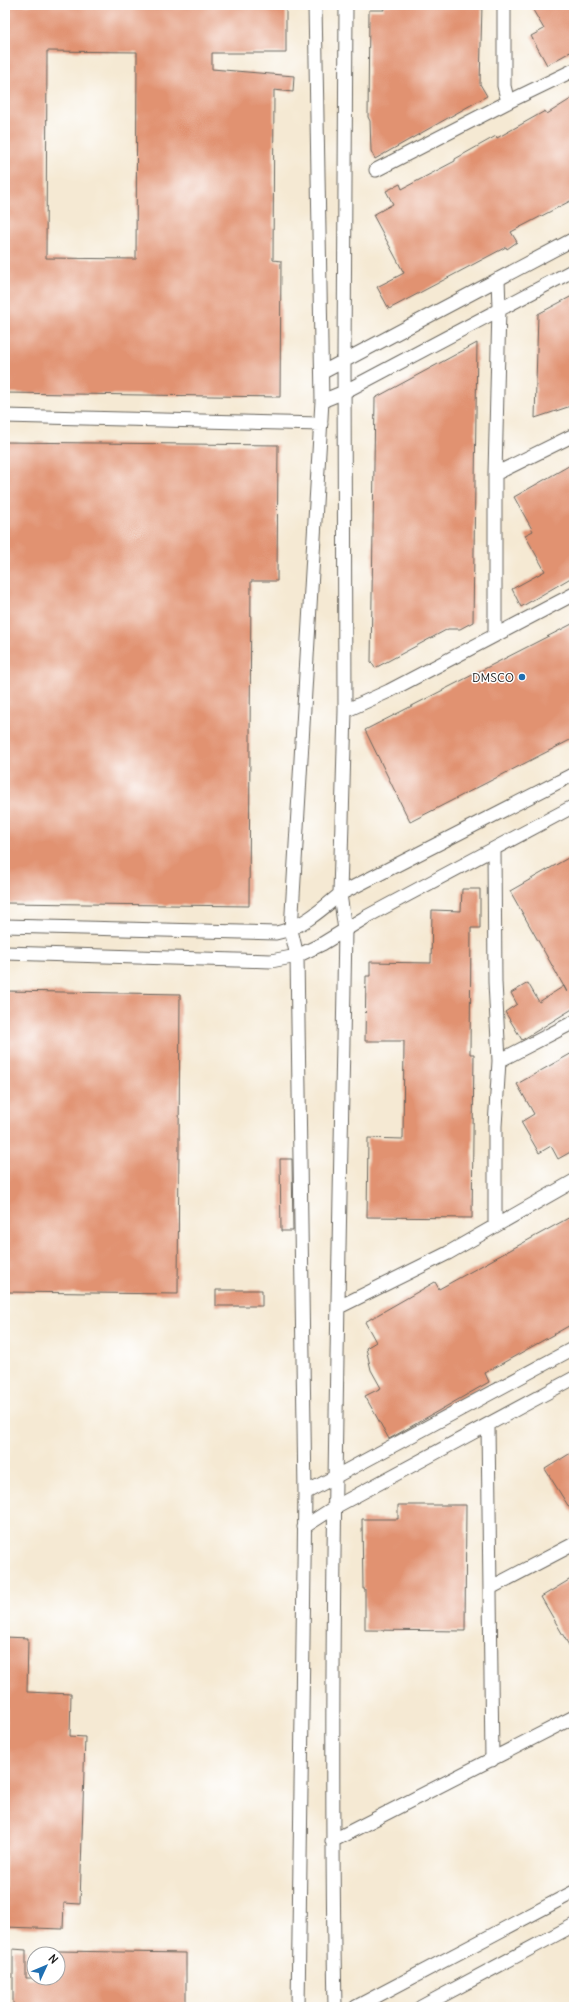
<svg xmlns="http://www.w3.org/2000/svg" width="579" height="2012" font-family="Delius,sans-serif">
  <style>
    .building { fill: #e19271; fill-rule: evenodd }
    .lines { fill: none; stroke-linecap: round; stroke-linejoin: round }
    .street-casing { stroke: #68645c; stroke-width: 15 }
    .street { stroke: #fff; stroke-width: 13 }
    .poi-dot { fill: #1f6fb2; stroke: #fff; stroke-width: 1.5 }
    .labels { text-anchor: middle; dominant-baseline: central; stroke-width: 3; stroke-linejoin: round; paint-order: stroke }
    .poi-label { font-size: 12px; fill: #1c1c1c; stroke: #fff; text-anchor: end }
  </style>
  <rect width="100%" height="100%" fill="#fff"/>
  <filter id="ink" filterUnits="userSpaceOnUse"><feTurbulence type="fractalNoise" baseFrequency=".025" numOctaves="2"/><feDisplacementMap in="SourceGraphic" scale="8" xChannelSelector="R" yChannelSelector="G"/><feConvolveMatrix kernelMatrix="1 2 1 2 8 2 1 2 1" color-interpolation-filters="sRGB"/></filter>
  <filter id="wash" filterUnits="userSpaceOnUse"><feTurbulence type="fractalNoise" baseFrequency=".012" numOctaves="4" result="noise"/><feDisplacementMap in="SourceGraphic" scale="16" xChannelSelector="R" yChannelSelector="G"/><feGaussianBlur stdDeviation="0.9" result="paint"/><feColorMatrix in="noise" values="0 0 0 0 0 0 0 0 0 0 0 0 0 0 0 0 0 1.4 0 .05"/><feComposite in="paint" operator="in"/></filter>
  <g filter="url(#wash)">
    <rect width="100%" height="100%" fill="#f5e9d3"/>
    <g id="blocks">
      <!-- building -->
      <path class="building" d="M5,5H286V53H212V69L294,76L293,92L274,90L273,260L281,261L280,397L5,393ZM47,51L137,52L136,259L46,258Z
        M383,5H482L480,84L487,96L375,159L371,151L370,121L368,117L369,10H384Z
        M530,5H574V50L547,65L531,36L544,29Z
        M574,97V199L511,232L517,242L507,249L506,247L389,309L377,287L404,273L373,215L393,204L386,191L400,184L402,189L455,161V159L496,136L497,138L545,111L547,114Z
        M574,295V405L535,418L538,314Z
        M477,343L473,622L460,629H448L375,668L371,662L375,398Z
        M5,442L278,445L277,581H251L249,906L5,903Z
        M574,463V576L521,607L512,589L545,571L525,535L533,531L514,497Z
        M574,623V738L410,822L365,730Z
        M568,858L574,869V1008L522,1040L505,1012L517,1004L511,993L528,983L539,1002L564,986L567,992L510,891Z
        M462,889H480V928H471L470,1054H474L472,1218L367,1217L368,1138L403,1139L404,1041H365L366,976H370V962L431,963L432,910L461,911Z
        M5,991L180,994L178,1294L5,1292Z
        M574,1052V1150L558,1159L551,1146L539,1153L521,1122L534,1114L517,1084Z
        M280,1159H292L293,1231H281Z
        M574,1215V1323L485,1373L489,1382L389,1439L365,1396L381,1388L371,1370L366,1348L376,1342L365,1322L435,1282L439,1289Z
        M216,1290H262V1306H216Z
        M574,1451V1515L545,1469Z
        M398,1505H466L465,1631L365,1630V1589H363L362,1519H398Z
        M574,1577V1654L541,1597Z
        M5,1637L28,1638L27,1692L71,1694L70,1736L85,1737L80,1904L64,1903L63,1929L5,1927L7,1684L5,1683Z
        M13,1949L26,1950V1978H58V1951L186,1953V2007H13Z"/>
    </g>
  </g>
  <g filter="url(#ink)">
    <use href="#blocks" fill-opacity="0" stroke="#68645c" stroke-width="1"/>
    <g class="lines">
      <defs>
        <path id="street" d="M504,5V86L508,102
          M376,170L508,102L574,70
          M323,372L574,239
          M322,401L344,392L574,270
          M5,416L321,424
          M495,474L574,435
          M495,635V474L499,308L498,279
          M345,711L389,691L574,594
          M494,849L495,982L499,1061L495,1126V1225
          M5,926L276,933C301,928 320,911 340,894L574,774
          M5,953L271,961L297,956L322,944L366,917L574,806
          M499,1061L574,1022
          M339,1307L448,1253L574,1181
          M488,1425L492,1760
          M305,1493L574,1348
          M304,1527L335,1507L574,1378
          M490,1588L574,1544
          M332,1841L574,1717
          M298,2007L305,1493L297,956L291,930L322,401L315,5
          M335,2007C328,1648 339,1289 345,930L340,894L345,711L344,359L346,5
          M356,2007L574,1892
          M421,2007L574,1925"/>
      </defs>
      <!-- street casing -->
      <use href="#street" class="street-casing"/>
      <!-- street -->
      <use href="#street" class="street"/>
    </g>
  </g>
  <!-- markers -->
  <circle class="poi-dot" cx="522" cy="677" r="4"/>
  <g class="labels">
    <!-- poi labels -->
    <g class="poi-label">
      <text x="514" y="677">DMSCO</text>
    </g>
  </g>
  <!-- margin -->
  <rect width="579" height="2012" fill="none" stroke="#fff" stroke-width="20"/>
  <!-- north arrow -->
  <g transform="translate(46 1966) rotate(46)"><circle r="19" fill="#ffffff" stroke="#a4a4a4"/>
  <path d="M0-3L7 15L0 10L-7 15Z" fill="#1f6fb2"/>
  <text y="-6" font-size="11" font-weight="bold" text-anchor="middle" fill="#1c1c1c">N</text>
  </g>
</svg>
